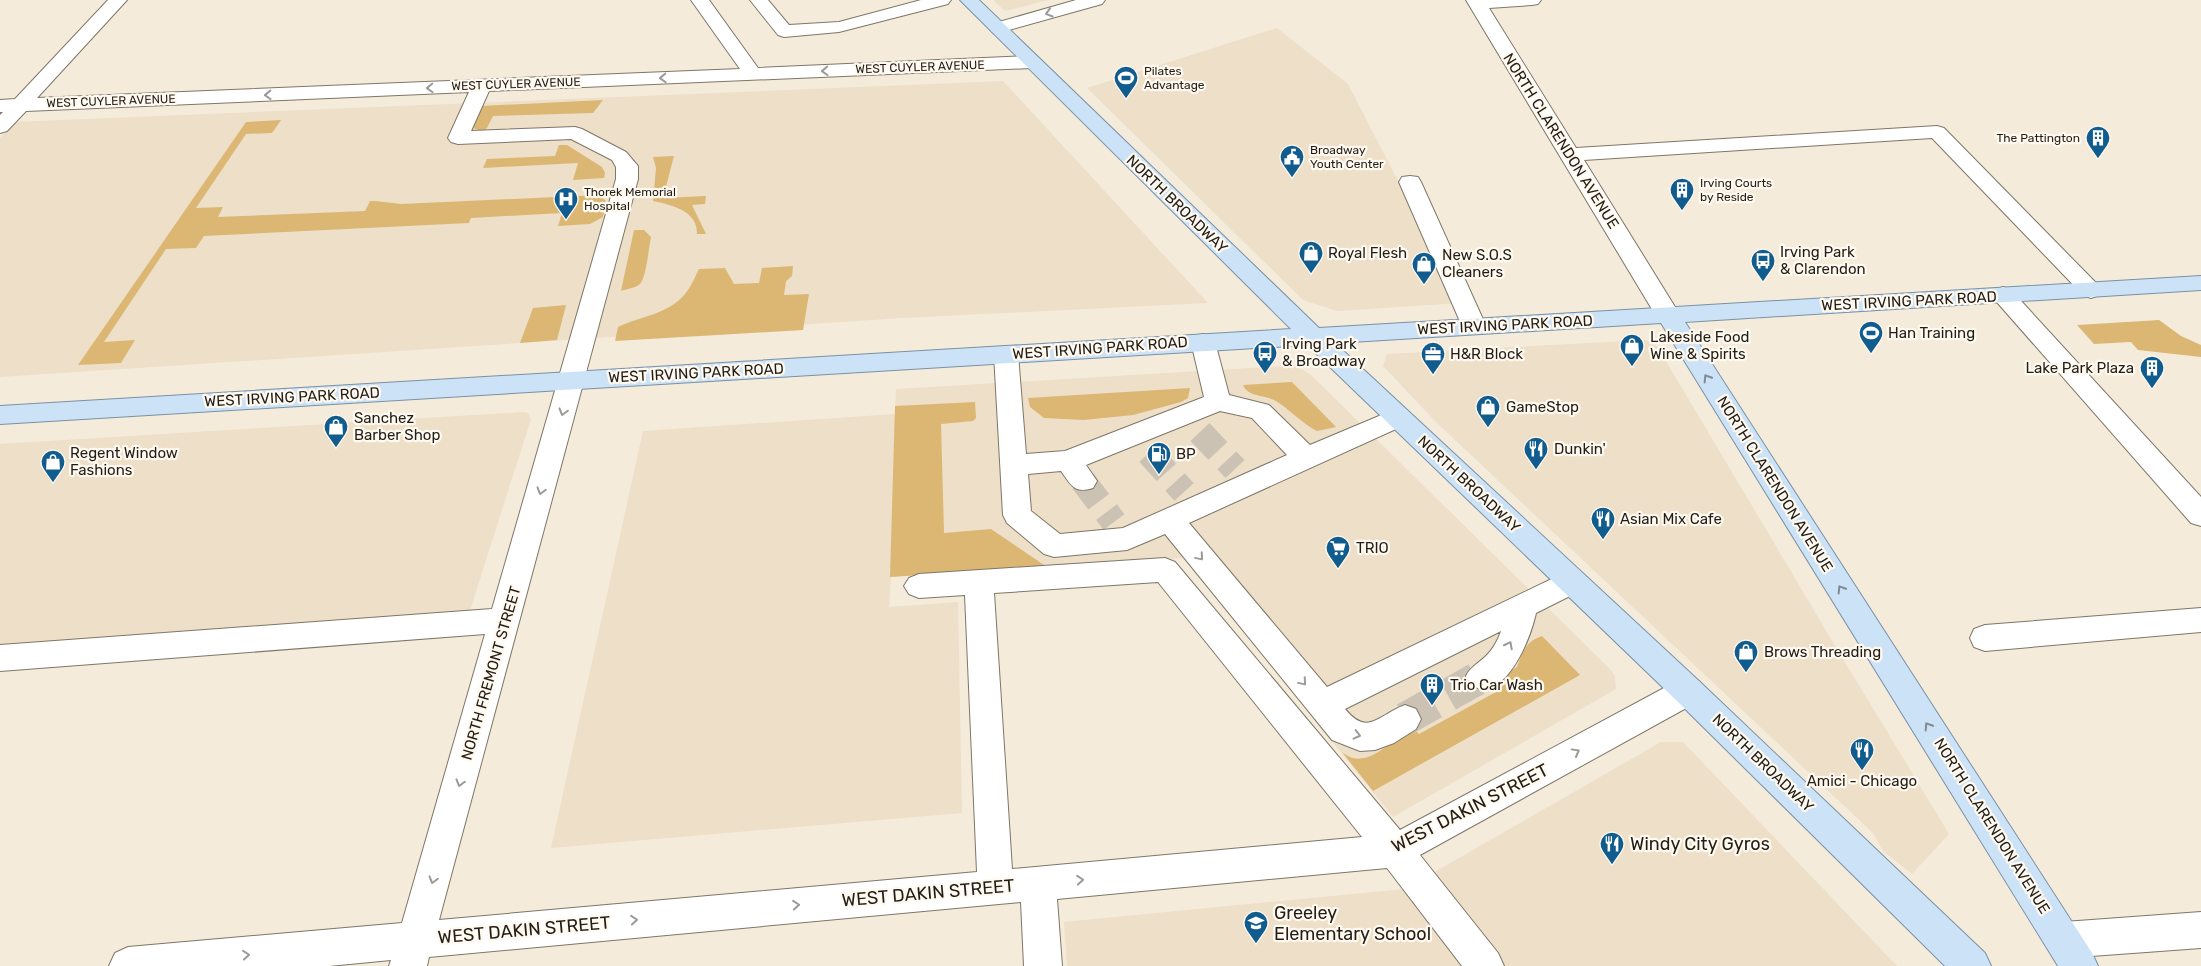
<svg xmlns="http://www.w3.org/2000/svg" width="2201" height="966" font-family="Rubik,sans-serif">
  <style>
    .built { fill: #eddfc8 }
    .green { fill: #dcb774 }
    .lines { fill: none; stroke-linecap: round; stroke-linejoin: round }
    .minor-tunnel-far1 { stroke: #cbc2b4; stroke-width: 26; stroke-dasharray: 26 13; stroke-linecap: butt }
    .minor-tunnel { stroke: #cbc2b4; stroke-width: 33; stroke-dasharray: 33 16; stroke-linecap: butt }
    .minor-casing { stroke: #7e7667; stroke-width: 2 }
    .major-casing { stroke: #7a91a4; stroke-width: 2 }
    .minor { fill: #fff; fill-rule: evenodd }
    .major { fill: #cce2f6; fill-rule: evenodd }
    .oneway { stroke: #9b9a97 }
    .oneway2 { stroke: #7f8a92 }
    .labels { text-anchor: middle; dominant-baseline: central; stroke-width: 4.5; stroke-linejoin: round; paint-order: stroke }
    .far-street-label { font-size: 12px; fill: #211e18; stroke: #fff9ef }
    .far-poi-label { font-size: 12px; fill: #211e18; stroke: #fff9ef; text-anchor: start }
    .street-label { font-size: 15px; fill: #211e18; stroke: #fff9ef }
    .poi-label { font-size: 15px; fill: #211e18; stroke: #fff9ef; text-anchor: start }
    .near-street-label { font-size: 18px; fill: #211e18; stroke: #fff9ef }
    .near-poi-label { font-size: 18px; fill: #211e18; stroke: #fff9ef; text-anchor: start }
  </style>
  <rect width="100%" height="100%" fill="#f5ebdb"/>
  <!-- built -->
  <path class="built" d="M993,0H1049L1005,11Z
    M1277,28L1348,84L1461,303L1337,311L1303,300L1087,88Z
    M1003,81L1208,303L902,318L0,377V138L15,122Z
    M1646,340L1657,346L1834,644L1949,834L1912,874L1883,851L1873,833L1436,422L1383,366L1387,354Z
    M1286,366H1296L1310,374L1610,669L1615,676L1616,689L1393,817L1184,558L891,577L889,607L958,602L962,813L551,848L643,431L895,414L896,389Z
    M523,412L528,413L531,419L466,623L0,658V444Z
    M1661,742H1683L1897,966H1067L1064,922L1405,889Z"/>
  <!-- green -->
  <path class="green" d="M603,100L593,113L493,116L487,128L483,131L472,128L482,106Z
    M281,120L272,133L246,134L196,208L223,207L218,217L365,211L370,201C381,201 390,203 401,204L599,195L606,201L603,217L590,224L558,226L562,213L471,218L469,223L204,236L196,248L166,249L104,342L135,340L121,363L78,365L246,122Z
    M559,145H567L602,167L605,173L604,178L573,180L578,163L483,168L487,159L555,156Z
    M674,156L663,198L706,196L705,204L692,205L706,234H697C698,211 672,205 653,201L656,168L653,157Z
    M634,230H644L651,237C649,247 646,278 640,284C636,288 626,289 621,291Z
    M793,266L792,276L786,281L784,295L809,294L803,330L615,341L618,327C641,316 669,314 685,294C691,287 695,277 699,269L725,268L734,284L759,283L762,268Z
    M566,305L557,340L520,343L533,308Z
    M2159,320L2181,336L2201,345V357L2138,350L2131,342L2094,344L2077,325Z
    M1292,382L1336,427L1317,431C1301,423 1290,409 1274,400C1264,395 1248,397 1243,385Z
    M1190,388L1188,398L1181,402L1133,415L1084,420L1044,418L1030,407L1028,398Z
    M975,402L976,418L973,421L941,424L944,533L991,529L1047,567L890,577L895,406Z
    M1542,636L1580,675L1373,791L1342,752C1345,754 1349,757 1353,758C1374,763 1396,737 1411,726L1419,734L1496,692L1489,684L1517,667C1522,652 1526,641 1542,636Z"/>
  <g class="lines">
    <!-- minor-tunnel-far1 -->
    <path class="minor-tunnel-far1" d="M1200,432L1235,469
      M1149,453L1184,492
      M1083,481L1114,522"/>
    <!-- minor-tunnel -->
    <path class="minor-tunnel" d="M1405,719L1482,676"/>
    <defs>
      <path id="minor" d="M108,0H127L37,98L740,69L691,0H709L758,68L1031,56L1038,58L1041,62L1038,66L1031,68L489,91L471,131L575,127L582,129L626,152L638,166V179L439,920L977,872L965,595L919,598L909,594L904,586L909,578L919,574L1165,558L1175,562L1400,830L1677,681L1688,677L1699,681L1704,691L1699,701L1420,855L1498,953L1504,966H1462L1387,868L1057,899L1062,966H1024L1021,902L429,957L427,966H389L391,960L329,966H109L115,953L128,947L402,923L485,634L0,671V645L492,609L616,179V167L612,160L571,139L458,144L451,142L448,138L469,92L26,111L7,131L0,133V115L3,112H0V100L15,99ZM1158,582L1362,837L1012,869L994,593Z
        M750,0H768L789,25L839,22L921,0H951L948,4L839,32L784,37L778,35Z
        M1076,0H1105L1102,4L998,33L992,32L989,28L992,24Z
        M1466,0H1541L1538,4L1532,5L1489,8L1576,148L1937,126L1944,128L2103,290L2099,295L2091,298L2083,295L1932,138L1584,160L1680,315L1677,321L1668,323L1659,321Z
        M1410,176L1418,177L1421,182L1486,326L1483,332L1474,334L1465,332L1462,326L1399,182L1402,177Z
        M2003,287L2011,290L2201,497V526L2191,523L1995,300L1991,295L1995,290Z
        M1203,334L1212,336L1215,342L1229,395L1269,405L1310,445L1398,408L1407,410L1411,417L1407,424L1189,523L1327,687L1562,574L1572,570L1582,574L1587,582L1582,590L1536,613C1531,636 1511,689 1482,689C1479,689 1474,686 1471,685L1466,676C1471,666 1478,664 1486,656C1493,649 1498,640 1501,631L1345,709C1368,737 1378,715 1405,705L1416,709L1421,719L1416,729L1394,743L1375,750L1360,751L1332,740L1165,534L1127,550L1054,557L1044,554L1007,523L1003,515L994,354L997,348L1006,346L1015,348L1018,354L1026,454L1065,451L1204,397L1191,342L1194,336ZM1220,411L1252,418L1287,455L1123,528L1060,534L1031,511L1028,474L1061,471C1071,485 1074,494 1093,488L1097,481L1086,465Z
        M2201,608V632L1985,651L1974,647L1970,638L1974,629L1985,625Z
        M2201,912V948L2064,958L2051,953L2046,940L2051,927L2064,922Z"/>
      <path id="major" d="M960,0H979L1319,328L2201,276V290L1685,322L2092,953L2098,966H2058L1661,323L1335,343L1699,681L1985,953L1991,966H1945L1677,701L1307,345L0,424V406L1291,329Z"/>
    </defs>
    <!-- minor casing -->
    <use href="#minor" class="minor-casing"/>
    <!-- major casing -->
    <use href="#major" class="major-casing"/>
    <!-- minor -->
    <use href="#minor" class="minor"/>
    <!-- major -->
    <use href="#major" class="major"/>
  </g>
  <!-- one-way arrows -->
  <defs><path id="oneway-chevron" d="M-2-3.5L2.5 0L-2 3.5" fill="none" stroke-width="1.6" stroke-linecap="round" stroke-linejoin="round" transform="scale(1.25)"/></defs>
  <g class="oneway">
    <use href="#oneway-chevron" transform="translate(1049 13) rotate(164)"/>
    <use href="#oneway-chevron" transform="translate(825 71) rotate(178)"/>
    <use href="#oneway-chevron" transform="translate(663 78) rotate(178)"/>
    <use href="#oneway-chevron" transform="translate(430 88) rotate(178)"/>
    <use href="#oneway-chevron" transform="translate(268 95) rotate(178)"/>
    <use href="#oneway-chevron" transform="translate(563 412) rotate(106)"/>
    <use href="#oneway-chevron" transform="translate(541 491) rotate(106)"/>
    <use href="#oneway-chevron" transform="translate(1200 557) rotate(50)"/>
    <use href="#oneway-chevron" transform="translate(1509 645) rotate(-63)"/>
    <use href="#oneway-chevron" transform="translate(1303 682) rotate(50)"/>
    <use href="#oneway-chevron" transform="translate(1357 735) rotate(14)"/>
    <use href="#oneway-chevron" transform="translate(1576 752) rotate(-29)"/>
    <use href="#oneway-chevron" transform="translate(460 783) rotate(106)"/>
    <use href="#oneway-chevron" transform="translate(433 880) rotate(106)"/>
    <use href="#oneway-chevron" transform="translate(1080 880) rotate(-5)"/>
    <use href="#oneway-chevron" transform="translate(796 905) rotate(-5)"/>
    <use href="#oneway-chevron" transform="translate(634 920) rotate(-5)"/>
    <use href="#oneway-chevron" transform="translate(246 955) rotate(-5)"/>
  </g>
  <g class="oneway2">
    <use href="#oneway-chevron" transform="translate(1707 378) rotate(-122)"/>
    <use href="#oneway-chevron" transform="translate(1841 589) rotate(-122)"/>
    <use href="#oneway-chevron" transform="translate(1928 726) rotate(-122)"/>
  </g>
  <!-- icons -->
  <defs>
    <symbol id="stadium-pin" viewBox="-11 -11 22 30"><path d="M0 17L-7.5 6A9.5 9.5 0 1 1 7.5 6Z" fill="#115c8f" stroke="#fff9ef"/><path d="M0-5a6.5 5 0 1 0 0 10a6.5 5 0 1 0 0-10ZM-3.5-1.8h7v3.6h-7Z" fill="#fff"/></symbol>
    <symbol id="building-pin" viewBox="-11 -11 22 30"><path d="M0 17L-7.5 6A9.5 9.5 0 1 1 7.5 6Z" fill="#115c8f" stroke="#fff9ef"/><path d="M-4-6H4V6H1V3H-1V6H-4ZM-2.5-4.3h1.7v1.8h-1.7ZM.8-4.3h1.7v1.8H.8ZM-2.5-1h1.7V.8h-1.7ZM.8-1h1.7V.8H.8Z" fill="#fff"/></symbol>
    <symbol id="civic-pin" viewBox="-11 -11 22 30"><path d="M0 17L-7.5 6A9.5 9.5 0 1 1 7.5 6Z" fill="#115c8f" stroke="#fff9ef"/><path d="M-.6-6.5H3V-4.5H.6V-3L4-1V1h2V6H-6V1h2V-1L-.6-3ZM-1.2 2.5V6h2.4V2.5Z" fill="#fff"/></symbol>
    <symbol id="hospital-pin" viewBox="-11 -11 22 30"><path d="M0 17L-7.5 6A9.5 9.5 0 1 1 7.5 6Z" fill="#115c8f" stroke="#fff9ef"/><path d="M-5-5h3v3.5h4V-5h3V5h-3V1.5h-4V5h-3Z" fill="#fff"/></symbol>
    <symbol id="shop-pin" viewBox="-11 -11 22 30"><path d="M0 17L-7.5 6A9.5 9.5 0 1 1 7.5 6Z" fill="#115c8f" stroke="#fff9ef"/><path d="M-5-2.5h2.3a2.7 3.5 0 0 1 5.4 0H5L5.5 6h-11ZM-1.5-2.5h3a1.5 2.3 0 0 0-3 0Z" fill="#fff"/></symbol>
    <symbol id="bus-pin" viewBox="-11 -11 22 30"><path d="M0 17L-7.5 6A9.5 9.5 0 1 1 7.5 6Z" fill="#115c8f" stroke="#fff9ef"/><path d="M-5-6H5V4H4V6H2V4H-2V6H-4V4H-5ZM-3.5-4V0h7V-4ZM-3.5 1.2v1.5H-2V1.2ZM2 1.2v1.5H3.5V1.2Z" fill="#fff"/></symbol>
    <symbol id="office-pin" viewBox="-11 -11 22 30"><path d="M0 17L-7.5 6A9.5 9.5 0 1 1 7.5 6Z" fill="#115c8f" stroke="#fff9ef"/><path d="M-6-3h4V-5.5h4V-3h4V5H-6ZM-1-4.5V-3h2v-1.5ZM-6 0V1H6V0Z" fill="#fff"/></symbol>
    <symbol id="restaurant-pin" viewBox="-11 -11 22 30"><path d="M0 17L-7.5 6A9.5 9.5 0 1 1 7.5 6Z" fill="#115c8f" stroke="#fff9ef"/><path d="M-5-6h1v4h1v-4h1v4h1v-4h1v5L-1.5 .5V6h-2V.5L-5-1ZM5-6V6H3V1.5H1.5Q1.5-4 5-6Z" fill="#fff"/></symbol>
    <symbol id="fuel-pin" viewBox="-11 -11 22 30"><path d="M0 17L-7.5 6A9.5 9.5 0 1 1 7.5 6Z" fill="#115c8f" stroke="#fff9ef"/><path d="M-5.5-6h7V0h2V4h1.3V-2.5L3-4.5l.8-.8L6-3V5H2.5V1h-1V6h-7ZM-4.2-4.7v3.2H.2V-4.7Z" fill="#fff"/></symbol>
    <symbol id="supermarket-pin" viewBox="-11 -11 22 30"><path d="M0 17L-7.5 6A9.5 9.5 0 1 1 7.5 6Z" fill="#115c8f" stroke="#fff9ef"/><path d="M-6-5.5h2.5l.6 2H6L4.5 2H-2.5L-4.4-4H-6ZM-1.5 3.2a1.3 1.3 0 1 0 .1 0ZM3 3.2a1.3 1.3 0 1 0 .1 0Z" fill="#fff"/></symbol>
    <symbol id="school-pin" viewBox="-11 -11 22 30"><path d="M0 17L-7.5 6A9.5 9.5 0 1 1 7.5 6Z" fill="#115c8f" stroke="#fff9ef"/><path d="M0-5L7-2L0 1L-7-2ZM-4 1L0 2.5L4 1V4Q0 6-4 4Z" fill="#fff"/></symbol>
  </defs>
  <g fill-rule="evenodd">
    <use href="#stadium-pin" x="1112" y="64" width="28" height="38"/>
    <use href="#building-pin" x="2084" y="124" width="28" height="38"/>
    <use href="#civic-pin" x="1278" y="143" width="28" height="38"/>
    <use href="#building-pin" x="1668" y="176" width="28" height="38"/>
    <use href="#hospital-pin" x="552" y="185" width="28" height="38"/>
    <use href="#shop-pin" x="1297" y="239" width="28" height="38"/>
    <use href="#bus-pin" x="1749" y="247" width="28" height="38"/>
    <use href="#shop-pin" x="1410" y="250" width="28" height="38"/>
    <use href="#stadium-pin" x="1857" y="319" width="28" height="38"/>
    <use href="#shop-pin" x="1618" y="332" width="28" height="38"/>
    <use href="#bus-pin" x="1251" y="339" width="28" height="38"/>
    <use href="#office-pin" x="1419" y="340" width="28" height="38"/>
    <use href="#building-pin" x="2138" y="354" width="28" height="38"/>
    <use href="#shop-pin" x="1474" y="393" width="28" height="38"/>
    <use href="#shop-pin" x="322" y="413" width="28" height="38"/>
    <use href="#restaurant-pin" x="1522" y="435" width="28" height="38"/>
    <use href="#fuel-pin" x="1145" y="440" width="28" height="38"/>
    <use href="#shop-pin" x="39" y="448" width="28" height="38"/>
    <use href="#restaurant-pin" x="1589" y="505" width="28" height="38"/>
    <use href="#supermarket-pin" x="1324" y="534" width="28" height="38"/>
    <use href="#shop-pin" x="1732" y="638" width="28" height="38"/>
    <use href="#building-pin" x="1418" y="671" width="28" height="38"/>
    <use href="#restaurant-pin" x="1848" y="736" width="28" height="38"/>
    <use href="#restaurant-pin" x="1598" y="830" width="28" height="38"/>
    <use href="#school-pin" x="1242" y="909" width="28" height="38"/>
  </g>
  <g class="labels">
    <!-- far-street labels -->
    <g class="far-street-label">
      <text transform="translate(920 67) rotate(-2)">WEST CUYLER AVENUE</text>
      <text transform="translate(516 84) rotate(-2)">WEST CUYLER AVENUE</text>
      <text transform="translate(111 101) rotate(-2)">WEST CUYLER AVENUE</text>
    </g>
    <!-- far-poi labels -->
    <g class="far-poi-label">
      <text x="1144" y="71">Pilates<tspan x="1144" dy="14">Advantage</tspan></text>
      <text x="2080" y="138" text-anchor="end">The Pattington</text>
      <text x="1310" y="150">Broadway<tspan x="1310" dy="14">Youth Center</tspan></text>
      <text x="1700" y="183">Irving Courts<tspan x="1700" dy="14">by Reside</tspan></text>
      <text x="584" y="192">Thorek Memorial<tspan x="584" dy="14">Hospital</tspan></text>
    </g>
    <!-- street labels -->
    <g class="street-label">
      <text transform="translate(1561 141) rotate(58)">NORTH CLARENDON AVENUE</text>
      <text transform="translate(1177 204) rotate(44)">NORTH BROADWAY</text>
      <text transform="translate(1909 301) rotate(-3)">WEST IRVING PARK ROAD</text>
      <text transform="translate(1505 325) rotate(-3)">WEST IRVING PARK ROAD</text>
      <text transform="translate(1100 348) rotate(-4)">WEST IRVING PARK ROAD</text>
      <text transform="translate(696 373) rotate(-3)">WEST IRVING PARK ROAD</text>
      <text transform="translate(292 397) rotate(-3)">WEST IRVING PARK ROAD</text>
      <text transform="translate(1469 484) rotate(43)">NORTH BROADWAY</text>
      <text transform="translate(1775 484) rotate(58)">NORTH CLARENDON AVENUE</text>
      <text transform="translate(491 673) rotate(-74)">NORTH FREMONT STREET</text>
      <text transform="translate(1763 763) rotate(44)">NORTH BROADWAY</text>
      <text transform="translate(1992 826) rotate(58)">NORTH CLARENDON AVENUE</text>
    </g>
    <!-- poi labels -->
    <g class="poi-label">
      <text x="1780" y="252">Irving Park<tspan x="1780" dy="17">&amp; Clarendon</tspan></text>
      <text x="1328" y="253">Royal Flesh</text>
      <text x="1442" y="255">New S.O.S<tspan x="1442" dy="17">Cleaners</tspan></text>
      <text x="1888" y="333">Han Training</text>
      <text x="1650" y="337">Lakeside Food<tspan x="1650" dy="17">Wine &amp; Spirits</tspan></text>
      <text x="1282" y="344">Irving Park<tspan x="1282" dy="17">&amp; Broadway</tspan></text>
      <text x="1450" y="354">H&amp;R Block</text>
      <text x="2134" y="368" text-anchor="end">Lake Park Plaza</text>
      <text x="1506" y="407">GameStop</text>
      <text x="354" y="418">Sanchez<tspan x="354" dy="17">Barber Shop</tspan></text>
      <text x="1554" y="449">Dunkin'</text>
      <text x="70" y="453">Regent Window<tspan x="70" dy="17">Fashions</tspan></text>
      <text x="1176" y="454">BP</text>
      <text x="1620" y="519">Asian Mix Cafe</text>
      <text x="1356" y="548">TRIO</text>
      <text x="1764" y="652">Brows Threading</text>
      <text x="1450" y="685">Trio Car Wash</text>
      <text x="1862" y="781" text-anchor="middle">Amici - Chicago</text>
    </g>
    <!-- near-street labels -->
    <g class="near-street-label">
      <text transform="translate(1470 808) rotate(-27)">WEST DAKIN STREET</text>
      <text transform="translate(928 893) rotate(-5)">WEST DAKIN STREET</text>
      <text transform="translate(524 930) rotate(-5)">WEST DAKIN STREET</text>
    </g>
    <!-- near-poi labels -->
    <g class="near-poi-label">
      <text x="1630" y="844">Windy City Gyros</text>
      <text x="1274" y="913">Greeley<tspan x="1274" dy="21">Elementary School</tspan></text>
    </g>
  </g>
</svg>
